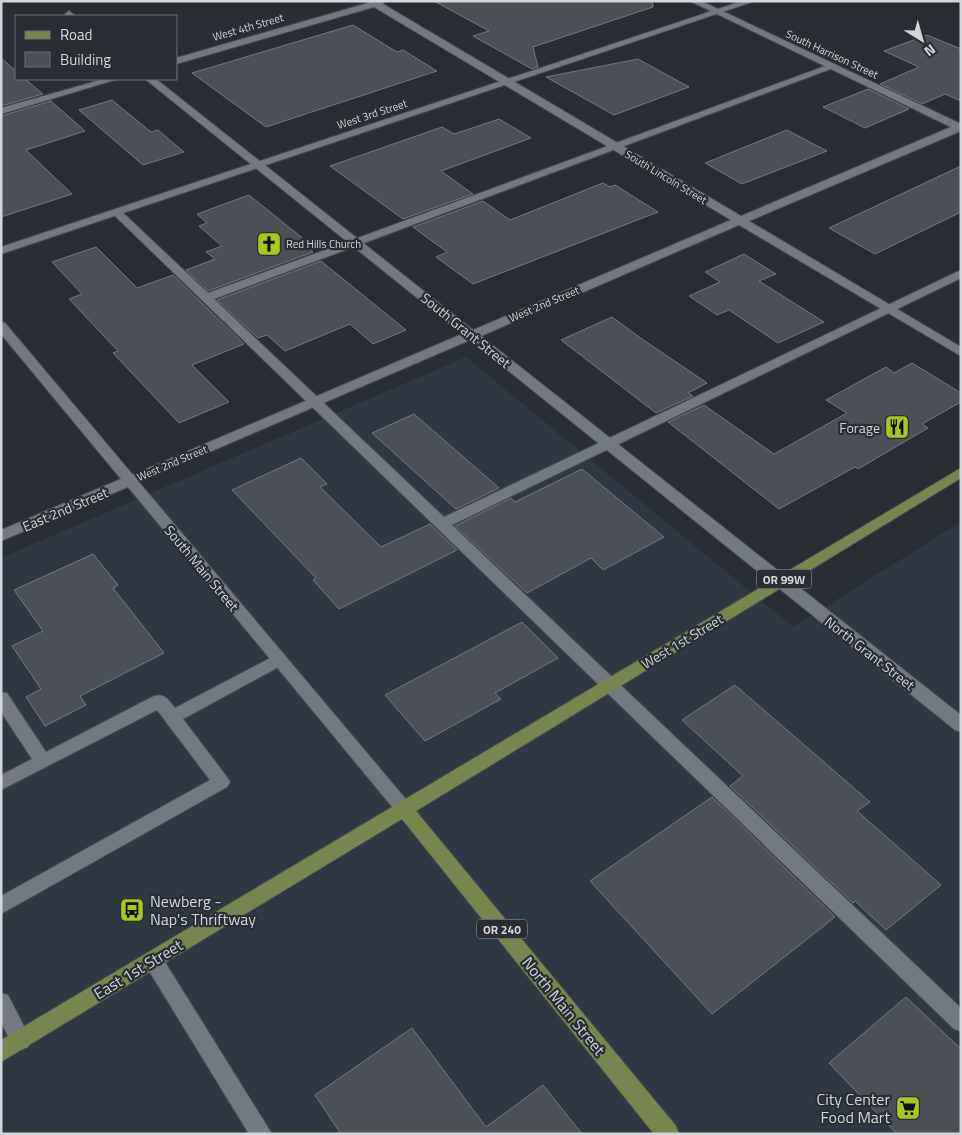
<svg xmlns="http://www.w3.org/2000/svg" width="962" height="1135" font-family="'Titillium Web',sans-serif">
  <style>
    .built { fill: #2f3943 }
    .building { fill: #4b5056; stroke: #72787f }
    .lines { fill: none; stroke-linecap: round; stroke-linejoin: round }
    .service-casing { stroke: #484c51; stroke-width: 2 }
    .minor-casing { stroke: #484c51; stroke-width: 2 }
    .tertiary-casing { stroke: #484c51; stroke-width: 2 }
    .primary-casing { stroke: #484c51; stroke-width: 2 }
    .service { fill: #737980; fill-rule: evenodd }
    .minor { fill: #737980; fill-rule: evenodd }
    .tertiary { fill: #737980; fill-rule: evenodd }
    .primary { fill: #77864f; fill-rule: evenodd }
    .labels { text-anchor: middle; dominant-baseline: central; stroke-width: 4.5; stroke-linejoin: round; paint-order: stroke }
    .far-street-label { font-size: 11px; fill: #d2d6d9; stroke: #292e34 }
    .far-poi-label { font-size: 11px; fill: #d2d6d9; stroke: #292e34; text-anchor: start }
    .shield { fill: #292e34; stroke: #9fa4a8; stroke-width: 1 }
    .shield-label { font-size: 12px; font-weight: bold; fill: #d2d6d9 }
    .street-label { font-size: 14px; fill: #d2d6d9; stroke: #292e34 }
    .poi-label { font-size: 14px; fill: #d2d6d9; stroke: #292e34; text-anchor: end }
    .near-poi-label { font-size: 16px; fill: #d2d6d9; stroke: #292e34; text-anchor: start }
    .near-street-label { font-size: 16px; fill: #d2d6d9; stroke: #292e34 }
  </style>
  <rect width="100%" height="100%" fill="#292e34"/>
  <!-- built -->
  <path class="built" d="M466,357L793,627L961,522V1134H1V558Z"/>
  <!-- building -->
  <path class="building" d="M434,1H652L653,7L533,47L538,67L532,69L473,36L489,31Z
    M353,25L397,52L403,50L437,71L266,127L192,73Z
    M927,35L961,49V101L945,94L922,104L880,84L919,67L884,51Z
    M1,58L16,71V79H25L43,94L1,106Z
    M638,59L689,87L614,115L546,77Z
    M868,89L909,109L865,128L823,107Z
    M112,100L151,132L158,130L184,152L143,165L79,110Z
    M51,101L85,131L26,150L72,194L1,217V116Z
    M499,119L531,138L441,171L473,194L403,219L330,166L442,127L454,134Z
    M787,130L827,151L742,184L705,163Z
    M961,166V212L875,254L829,228Z
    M603,183L610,187L615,185L658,212L473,284L436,257L447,252L413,227L483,201L510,220Z
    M249,195L311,245L306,246L313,252L208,291L186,270L215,259L206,252L222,246L199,226L207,223L197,214Z
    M96,247L137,288L173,275L244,344L192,365L229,402L179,423L113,353L118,351L69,299L82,294L52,262Z
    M744,254L776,274L759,281L824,322L778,343L729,310L717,315L689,296L720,282L705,272Z
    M321,261L406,330L373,344L350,324L285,351L267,335L258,338L217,300Z
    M612,317L642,339L707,383L688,393L693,396L656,413L561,340Z
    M912,363L961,393V402L922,424L928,428L858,469L855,467L779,509L668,422L704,405L774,454L847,413L826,400L886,367L894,373Z
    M414,414L499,488L456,509L372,433Z
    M301,458L327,484L320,487L381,547L430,524L457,550L339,609L313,580L316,578L232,490Z
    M582,469L664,537L603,570L591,558L527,593L455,526L511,498L515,502Z
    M93,554L118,585L113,588L164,653L80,696L86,705L45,726L26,697L41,689L12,646L43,631L14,590Z
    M522,622L558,658L495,693L501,699L425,741L385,695Z
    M735,685L870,802L857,811L941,885L886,930L855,901L853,903L730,786L743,776L682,720Z
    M712,797L835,917L712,1014L590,881Z
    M906,997L961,1049V1134H897L829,1063Z
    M412,1028L486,1127L543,1085L582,1134H341L315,1095Z"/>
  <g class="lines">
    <defs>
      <path id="service" d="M828,65L836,67L214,299L444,517L961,270V278L452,525L961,1008V1031L954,1029L111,212L116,209L120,210L208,293Z
        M278,654L284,656L286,660L284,664L183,719L227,777L230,782L227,787L1,914V896L210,780L157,710L1,790V775L32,759L1,712V692L7,693L46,752L154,696C165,693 168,700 175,708Z
        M153,951L160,954L272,1134H249L146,966L143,960L146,954Z
        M1,993L8,995L31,1040L28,1047L21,1050L14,1047L1,1023Z"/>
      <path id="minor" d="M367,1H385L383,4L741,216L951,127L690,1H701L961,124V131L749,221L961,347V356L739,225L481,336L961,715V732L955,730L470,340L135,484H125L123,481L125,478L462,334L145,79H156L473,330L731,220L374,7L176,64V58L368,3Z
        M69,11L76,16H67L65,14Z
        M104,79H118L1,114V108Z"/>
      <path id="tertiary" d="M742,1H755L1,254V247Z
        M1,322L5,323L410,804L413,809L410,814L404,816L398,814L128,487L1,541V530L121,479L1,334Z"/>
      <path id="primary" d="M961,468V478L416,811L676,1126L679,1134H654L402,819L1,1062V1040Z"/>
    </defs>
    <!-- service casing -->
    <use href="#service" class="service-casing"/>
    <!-- minor casing -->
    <use href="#minor" class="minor-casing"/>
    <!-- tertiary casing -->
    <use href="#tertiary" class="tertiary-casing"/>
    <!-- primary casing -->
    <use href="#primary" class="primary-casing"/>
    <!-- service -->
    <use href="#service" class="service"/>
    <!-- minor -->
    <use href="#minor" class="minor"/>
    <!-- tertiary -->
    <use href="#tertiary" class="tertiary"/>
    <!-- primary -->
    <use href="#primary" class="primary"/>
  </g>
  <!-- icons -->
  <defs>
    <symbol id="church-square" viewBox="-11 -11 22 22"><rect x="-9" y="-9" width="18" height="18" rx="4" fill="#a7c81f" stroke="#292e34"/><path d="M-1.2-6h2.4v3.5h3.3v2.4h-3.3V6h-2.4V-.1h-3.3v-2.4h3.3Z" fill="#111"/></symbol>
    <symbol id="restaurant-square" viewBox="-11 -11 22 22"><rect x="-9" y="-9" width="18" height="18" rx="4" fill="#a7c81f" stroke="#292e34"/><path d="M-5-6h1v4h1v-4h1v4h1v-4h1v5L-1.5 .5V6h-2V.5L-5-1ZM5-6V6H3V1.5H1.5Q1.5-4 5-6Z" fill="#111"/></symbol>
    <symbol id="bus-square" viewBox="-11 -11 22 22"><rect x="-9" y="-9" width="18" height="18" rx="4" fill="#a7c81f" stroke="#292e34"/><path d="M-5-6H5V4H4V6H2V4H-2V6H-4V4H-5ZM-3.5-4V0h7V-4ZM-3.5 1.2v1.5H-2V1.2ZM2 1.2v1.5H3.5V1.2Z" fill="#111"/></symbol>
    <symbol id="supermarket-square" viewBox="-11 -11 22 22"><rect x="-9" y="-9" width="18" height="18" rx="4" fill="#a7c81f" stroke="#292e34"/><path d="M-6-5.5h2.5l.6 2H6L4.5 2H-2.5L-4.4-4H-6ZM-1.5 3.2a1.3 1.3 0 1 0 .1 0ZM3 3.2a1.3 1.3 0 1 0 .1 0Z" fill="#111"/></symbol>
  </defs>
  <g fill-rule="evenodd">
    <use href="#church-square" x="255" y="230" width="28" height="28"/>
    <use href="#restaurant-square" x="883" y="413" width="28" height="28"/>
    <use href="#bus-square" x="118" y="896" width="28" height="28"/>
    <use href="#supermarket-square" x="894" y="1094" width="28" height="28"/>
  </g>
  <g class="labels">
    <!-- far-street labels -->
    <g class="far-street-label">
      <text transform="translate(248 27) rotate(-16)">West 4th Street</text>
      <text transform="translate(832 54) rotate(25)">South Harrison Street</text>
      <text transform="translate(372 114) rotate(-18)">West 3rd Street</text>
      <text transform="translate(666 177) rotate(31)">South Lincoln Street</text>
      <text transform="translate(544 304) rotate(-23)">West 2nd Street</text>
      <text transform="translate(172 463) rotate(-23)">West 2nd Street</text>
    </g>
    <!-- far-poi labels -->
    <g class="far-poi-label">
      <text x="286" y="244">Red Hills Church</text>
    </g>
    <!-- shield labels -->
    <g class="shield">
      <rect x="756.5" y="569.5" width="55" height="19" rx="4"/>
      <rect x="477" y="919.5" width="50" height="19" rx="4"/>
    </g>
    <g class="shield-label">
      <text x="784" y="579">OR 99W</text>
      <text x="502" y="929">OR 240</text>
    </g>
    <!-- street labels -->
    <g class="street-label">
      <text transform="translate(466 330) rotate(39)">South Grant Street</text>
      <text transform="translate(65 509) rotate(-23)">East 2nd Street</text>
      <text transform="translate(202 568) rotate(50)">South Main Street</text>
      <text transform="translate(682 641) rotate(-31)">West 1st Street</text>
      <text transform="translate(870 653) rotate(38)">North Grant Street</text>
    </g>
    <!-- poi labels -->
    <g class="poi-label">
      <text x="880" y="427">Forage</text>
    </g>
    <!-- near-poi labels -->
    <g class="near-poi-label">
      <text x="150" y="901">Newberg -<tspan x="150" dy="18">Nap's Thriftway</tspan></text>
      <text x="890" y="1099" text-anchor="end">City Center<tspan x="890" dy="18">Food Mart</tspan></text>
    </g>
    <!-- near-street labels -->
    <g class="near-street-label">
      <text transform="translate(138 969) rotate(-31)">East 1st Street</text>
      <text transform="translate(564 1006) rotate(51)">North Main Street</text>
    </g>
  </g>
  <!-- border -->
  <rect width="962" height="1135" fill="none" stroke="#d2d6d9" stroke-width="5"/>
  <!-- legend -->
  <rect x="15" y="15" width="162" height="65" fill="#292e34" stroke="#6d7176"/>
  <rect x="25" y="31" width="25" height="8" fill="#77864f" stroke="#6d7176"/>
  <text x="60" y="40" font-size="15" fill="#d2d6d9">Road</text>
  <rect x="25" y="52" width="25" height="15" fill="#4b5056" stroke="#6d7176"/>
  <text x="60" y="65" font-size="15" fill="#d2d6d9">Building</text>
  <!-- north arrow -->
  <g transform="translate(922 40) rotate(143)" stroke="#292e34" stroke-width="4" paint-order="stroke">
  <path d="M0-4L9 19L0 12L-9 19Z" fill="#d2d6d9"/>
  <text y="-8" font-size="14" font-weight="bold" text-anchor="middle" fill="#d2d6d9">N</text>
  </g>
</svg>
